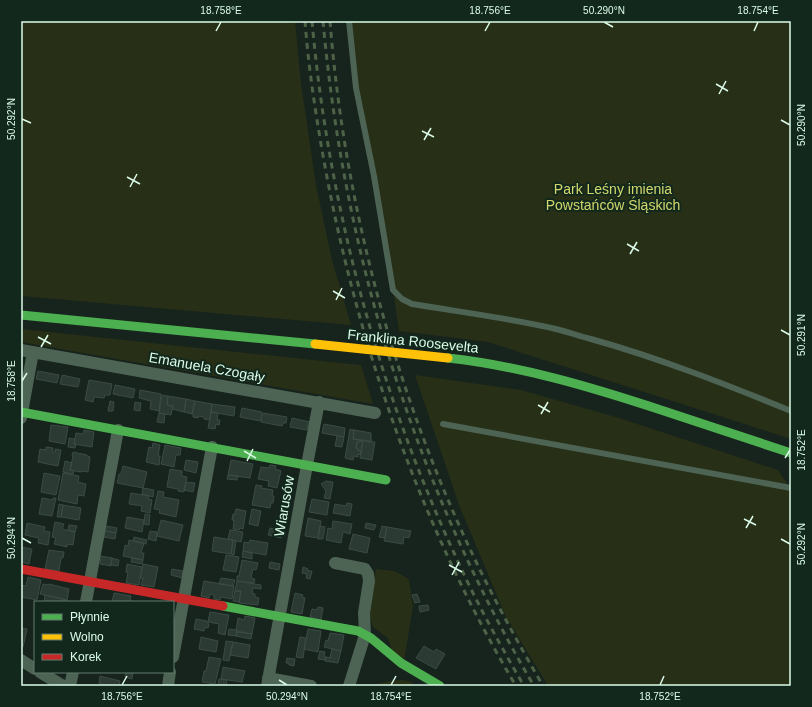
<svg xmlns="http://www.w3.org/2000/svg" width="812" height="707" font-family="Arial,sans-serif">
  <style>
    .green { fill: #272f17 }
    .building { fill: #2c3a34; stroke: #3a4c43 }
    .lines { fill: none; stroke-linecap: round; stroke-linejoin: round }
    .lane { stroke: #4d6354; stroke-width: 6 }
    .street { stroke: #4d6354; stroke-width: 12 }
    .fast { stroke: #4caf50; stroke-width: 9 }
    .jam { stroke: #c62828; stroke-width: 9 }
    .rail { stroke: #4d6348; stroke-width: 3; stroke-dasharray: 6 5; stroke-linecap: butt }
    .slow-bridge { stroke: #ffc107; stroke-width: 9 }
    .ticks { fill: none; stroke: #dbfce9; stroke-width: 1.5 }
    .labels { text-anchor: middle; dominant-baseline: central; stroke-width: 4; stroke-linejoin: round; paint-order: stroke }
    .park-label { font-size: 14px; fill: #d2d86c; stroke: #12281c }
    .street-label { font-size: 14px; fill: #dbfce9; stroke: #12281c }
    .neatline { fill: none; stroke: #dbfce9; stroke-width: 1.5 }
    .ticks-label { font-size: 10px; text-anchor: middle; fill: #dbfce9 }
  </style>
  <rect width="100%" height="100%" fill="#17231d"/>
  <!-- green -->
  <path class="green" d="M21,21H295L301,83L316,185L332,260L351,325L21,296Z
    M349,21H791V439L488,342L399,331L393,290L356,88Z
    M21,329L361,365L373,404L21,342Z
    M415,375L521,390L619,418L778,470L791,489V686H548L506,617L459,505Z
    M376,569L394,571L409,579L413,606L404,662L393,653L388,638L373,627L369,614Z
    M402,680L412,682L413,685L412,686H370L389,681Z"/>
  <!-- building -->
  <path class="building" d="M38,371L59,375L57,383L36,379Z
    M62,375L80,379L78,387L60,384Z
    M89,380L112,384L110,395H105L104,398L94,397L93,402L85,400Z
    M115,385L135,389L133,398L113,394Z
    M140,390L161,394L159,411L150,409L151,401L139,398Z
    M162,395L168,396L167,405L173,406L171,415L159,413Z
    M168,396L186,399L184,412L172,409L173,406L167,405Z
    M186,399L195,401L192,414L184,412Z
    M110,401L114,402L113,411H108Z
    M195,401L212,404L210,420L204,419V417L198,416V418L193,417V414H192Z
    M135,402L141,403L140,411L134,410Z
    M212,404L235,407L234,416L211,412Z
    M242,408L262,412L260,421L240,417Z
    M211,412L218,413L217,420H220L219,425L216,424L215,429L208,428Z
    M159,413L165,414L164,423L157,422Z
    M263,413L287,417L286,423H283L282,426L261,422Z
    M292,418L310,422V424H308L307,430L290,427Z
    M324,424L345,428L344,437L322,433Z
    M51,425L68,427L65,444L49,441Z
    M350,429L354,430L353,439L362,440V441L357,442L356,448L358,449V450L361,451V455L358,454V457L354,456L353,460L345,458Z
    M84,430L94,432L92,447L74,444L76,433L83,434Z
    M354,430L371,433V442L353,439Z
    M337,436L344,437L342,447L335,446Z
    M69,438L75,439L74,444H76L75,448L68,447Z
    M362,440H363L361,451L358,450V449L356,448L357,442L362,441Z
    M363,440L375,442L372,460L360,458Z
    M153,443L160,445L158,456H160L159,465L146,462L149,447L152,448Z
    M165,445L181,448L180,455H176L174,467L161,464Z
    M46,447L53,448L52,452H55V449L61,450L58,466L38,462L40,449L46,450Z
    M73,452L87,455V456L90,457L88,472L81,471V472L70,470L73,456H72Z
    M186,460L198,462L196,473L184,470Z
    M231,460L253,464L250,478L228,475Z
    M65,461L72,463L70,470L74,471L73,474L63,472Z
    M270,465L276,466L275,469L281,471L277,488L268,486L269,481L258,479L261,467L269,468Z
    M123,466L147,472L143,488L117,483L119,474H121Z
    M170,469L182,471V476L187,477L184,492L178,491V489L167,487Z
    M44,473L60,476L56,495L41,492Z
    M63,473L79,476L78,482L86,484L84,496L78,495L77,504L58,500Z
    M228,475L238,476L237,480L227,479Z
    M326,481L333,482L330,499L324,498L326,491L321,484Z
    M186,482L195,483L193,492L184,490Z
    M256,485L262,486L261,488L273,490L272,496H274L273,503H271L270,508L252,505Z
    M143,488L154,490L153,497L142,494Z
    M158,491L164,492L163,497L179,500L176,517L159,513L160,510L154,509Z
    M131,493L149,496L148,499L152,500L150,513L141,511L142,506L129,504Z
    M42,498L53,500V498H56L52,516L39,514Z
    M312,499L329,502L327,515L309,512Z
    M347,503L352,504L350,516L333,513L335,504L346,506Z
    M59,504L63,505L61,517H57Z
    M63,505L81,508L79,520L61,517Z
    M236,509L246,511L243,529L240,528L239,530L233,529L234,520H232L233,514H235Z
    M252,509L261,511L258,526L249,524Z
    M145,514L150,515L149,525L144,524Z
    M127,517L144,520L142,532L125,528Z
    M308,518L321,521L318,538L305,536Z
    M161,520L183,525L179,541L157,536Z
    M333,521L352,524L350,534L343,532L341,543L326,540L328,528L332,529Z
    M55,522L64,524L62,529L75,532L73,545L67,544V547L54,544L56,538L52,537Z
    M27,523L45,527L44,531L50,532L48,545L38,543L39,538L25,535Z
    M366,523L376,525L374,530L365,528Z
    M69,525L77,526L75,532L68,530Z
    M106,526L117,528L116,533L105,531Z
    M320,526L325,527L323,539H318Z
    M382,526L387,527L385,538L379,537Z
    M387,527L411,531L409,538L404,537L403,544L384,541Z
    M270,528L283,531L281,538L268,535Z
    M230,530L243,532L241,542L228,539Z
    M105,531L116,533L115,539L104,537Z
    M150,531L157,532L156,541L148,539Z
    M353,534L370,538L367,553L349,549Z
    M134,537L147,540L146,544L133,541Z
    M214,537L233,540L231,554L212,551Z
    M129,540L144,543L141,553H144L143,560L123,556L125,545L128,546Z
    M233,540L236,541L234,555L231,554Z
    M250,540L268,543L266,555L243,551L244,542L249,543Z
    M21,547L32,549L29,564L21,562Z
    M49,550L64,552L63,558H61L59,571L45,569Z
    M243,551L252,553V559L242,557Z
    M226,555L239,557L236,572L223,570Z
    M101,556L112,558L111,566L100,564Z
    M112,558L119,560L118,566L111,565Z
    M132,558L143,560L142,564L131,562Z
    M242,560L258,563L256,570L253,569L251,578L255,579L254,583L237,581V576H239Z
    M270,562L280,564L279,570L269,568Z
    M127,564L142,567L139,585L126,583L128,573L126,572Z
    M143,564L158,567L154,587L141,585L143,578H140Z
    M303,567L308,569V571H312L310,579L306,578L307,574L302,573Z
    M172,569L183,571L182,578L171,575Z
    M28,577L41,580L37,600L21,597V585L26,586Z
    M221,578L235,580L233,586L219,584Z
    M204,581L234,586L232,599L221,597L220,600L214,599V595L210,594L209,598L201,596Z
    M237,581L261,585V589L253,588L252,593L255,594V597L259,598L258,605L239,603L241,591H235Z
    M43,584L49,585V584L69,589L67,600L40,594Z
    M235,591H241L239,602L233,601Z
    M114,593L131,596L130,602H112Z
    M295,593L303,595L302,597L305,598L302,614L291,612Z
    M417,594L420,602L415,603L412,595Z
    M45,595L67,600L66,602H44Z
    M428,605L429,610L420,612L419,606Z
    M318,607L323,608L321,620L310,617L312,609L317,610Z
    M210,612L229,615L225,635L218,633L219,624L208,622Z
    M245,616L255,618L252,634L236,631L238,618L244,620Z
    M196,619L207,621V623L209,624L208,628L205,627L204,631L194,629Z
    M21,628L27,629L23,647H21Z
    M229,629L236,630V631L237,632L236,636L228,635Z
    M308,629L321,631L318,652L304,649Z
    M237,632L252,634L251,639L236,636Z
    M330,633L344,635L341,651L324,647L326,640L328,641Z
    M201,637L218,641L216,652L199,649Z
    M300,637L306,638L303,658L296,657Z
    M226,641L233,642L229,661L223,660Z
    M233,642L250,645L248,658L230,655Z
    M424,646L434,652L436,649L445,654L436,669L416,658Z
    M332,649L341,651L338,663L325,661L326,657L331,658L330,657Z
    M320,651L325,652L324,657H326L325,660L318,659Z
    M209,657L221,659L215,684L202,682L204,671H206Z
    M287,658L295,659L294,666L289,665V663H286Z
    M223,667L245,671L242,682L221,679Z
    M126,672H133L132,679L125,677Z
    M100,676L120,681L119,686H105V685L99,683Z
    M219,679L227,680L226,686L218,685Z"/>
  <g class="lines">
    <!-- lane -->
    <path class="lane" d="M349,21L356,88L374,176L393,290L402,299L412,304C460,312 509,318 556,329C568,332 579,336 591,339C659,358 725,384 791,411
      M443,424L791,488"/>
    <!-- street -->
    <path class="street" d="M21,350L375,413
      M21,418L33,352
      M335,563L365,569L368,574L369,581L364,613L365,635L349,686
      M86,602L118,430
      M173,657L212,447
      M21,660L35,669
      M40,672L63,686
      M268,678L311,686
      M70,686L73,672
      M168,686L170,672
      M267,686L307,465L319,402"/>
    <!-- fast -->
    <path class="fast" d="M21,315L315,344
      M448,358C521,366 591,387 661,410C704,424 748,439 791,453
      M21,412L386,480
      M223,606L358,631L371,638L401,663L440,686"/>
    <!-- jam -->
    <path class="jam" d="M21,569L223,606"/>
    <!-- rail -->
    <path class="rail" d="M305,21C308,62 314,103 321,144C353,332 418,522 516,686
      M312,21C328,202 378,389 455,555C475,600 499,643 524,686
      M323,21C344,254 415,485 534,686
      M330,21C344,201 393,385 470,549C492,596 517,641 543,686"/>
    <!-- slow-bridge -->
    <path class="slow-bridge" d="M315,344L448,358"/>
  </g>
  <!-- ticks -->
  <path class="ticks" d="M604,22L613,27M216,31L221,22M485,31L490,22M754,31L758,22M716,84L728,91M719,94L726,81M22,119L31,123M781,120L790,125M422,131L434,137M424,140L431,128M127,177L140,184M130,187L137,174M627,244L639,251M630,254L637,242M333,291L345,298M336,300L342,288M781,330L790,335M38,337L51,344M41,347L48,335M22,381L27,373M538,405L550,412M541,414L548,402M244,451L256,458M785,458L790,450M247,461L253,449M744,519L756,525M746,528L753,516M22,538L31,543M781,539L790,544M449,565L462,572M452,575L459,562M279,680L287,685M122,685L127,676M391,685L396,676M660,685L664,676"/>
  <g class="labels">
    <!-- park labels -->
    <g class="park-label">
      <text x="613" y="189">Park Leśny imienia<tspan x="613" dy="16">Powstańców Śląskich</tspan></text>
    </g>
    <!-- street labels -->
    <g class="street-label">
      <text transform="translate(413 341) rotate(6)">Franklina Roosevelta</text>
      <text transform="translate(207 367) rotate(10)">Emanuela Czogały</text>
      <text transform="translate(284 506) rotate(-80)">Wiarusów</text>
    </g>
  </g>
  <!-- border -->
  <rect width="812" height="707" fill="none" stroke="#12281c" stroke-width="44"/>
  <!-- legend -->
  <rect x="34" y="601" width="140" height="72" fill="#12281c" stroke="#627d6e"/>
  <rect x="42" y="614" width="20" height="6" fill="#4caf50" stroke="#627d6e"/>
  <text x="70" y="621" font-size="12" fill="#dbfce9">Płynnie</text>
  <rect x="42" y="634" width="20" height="6" fill="#ffc107" stroke="#627d6e"/>
  <text x="70" y="641" font-size="12" fill="#dbfce9">Wolno</text>
  <rect x="42" y="654" width="20" height="6" fill="#c62828" stroke="#627d6e"/>
  <text x="70" y="661" font-size="12" fill="#dbfce9">Korek</text>
  <rect x="22" y="22" width="768" height="663" class="neatline"/>
  <g class="ticks-label">
    <text x="221" y="14">18.758°E</text>
    <text x="490" y="14">18.756°E</text>
    <text x="604" y="14">50.290°N</text>
    <text x="758" y="14">18.754°E</text>
    <text transform="translate(11 119) rotate(-90)" y="4">50.292°N</text>
    <text transform="translate(801 125) rotate(-90)" y="4">50.290°N</text>
    <text transform="translate(801 335) rotate(-90)" y="4">50.291°N</text>
    <text transform="translate(11 381) rotate(-90)" y="4">18.758°E</text>
    <text transform="translate(801 450) rotate(-90)" y="4">18.752°E</text>
    <text transform="translate(11 538) rotate(-90)" y="4">50.294°N</text>
    <text transform="translate(801 544) rotate(-90)" y="4">50.292°N</text>
    <text x="122" y="700">18.756°E</text>
    <text x="287" y="700">50.294°N</text>
    <text x="391" y="700">18.754°E</text>
    <text x="660" y="700">18.752°E</text>
  </g>
</svg>
